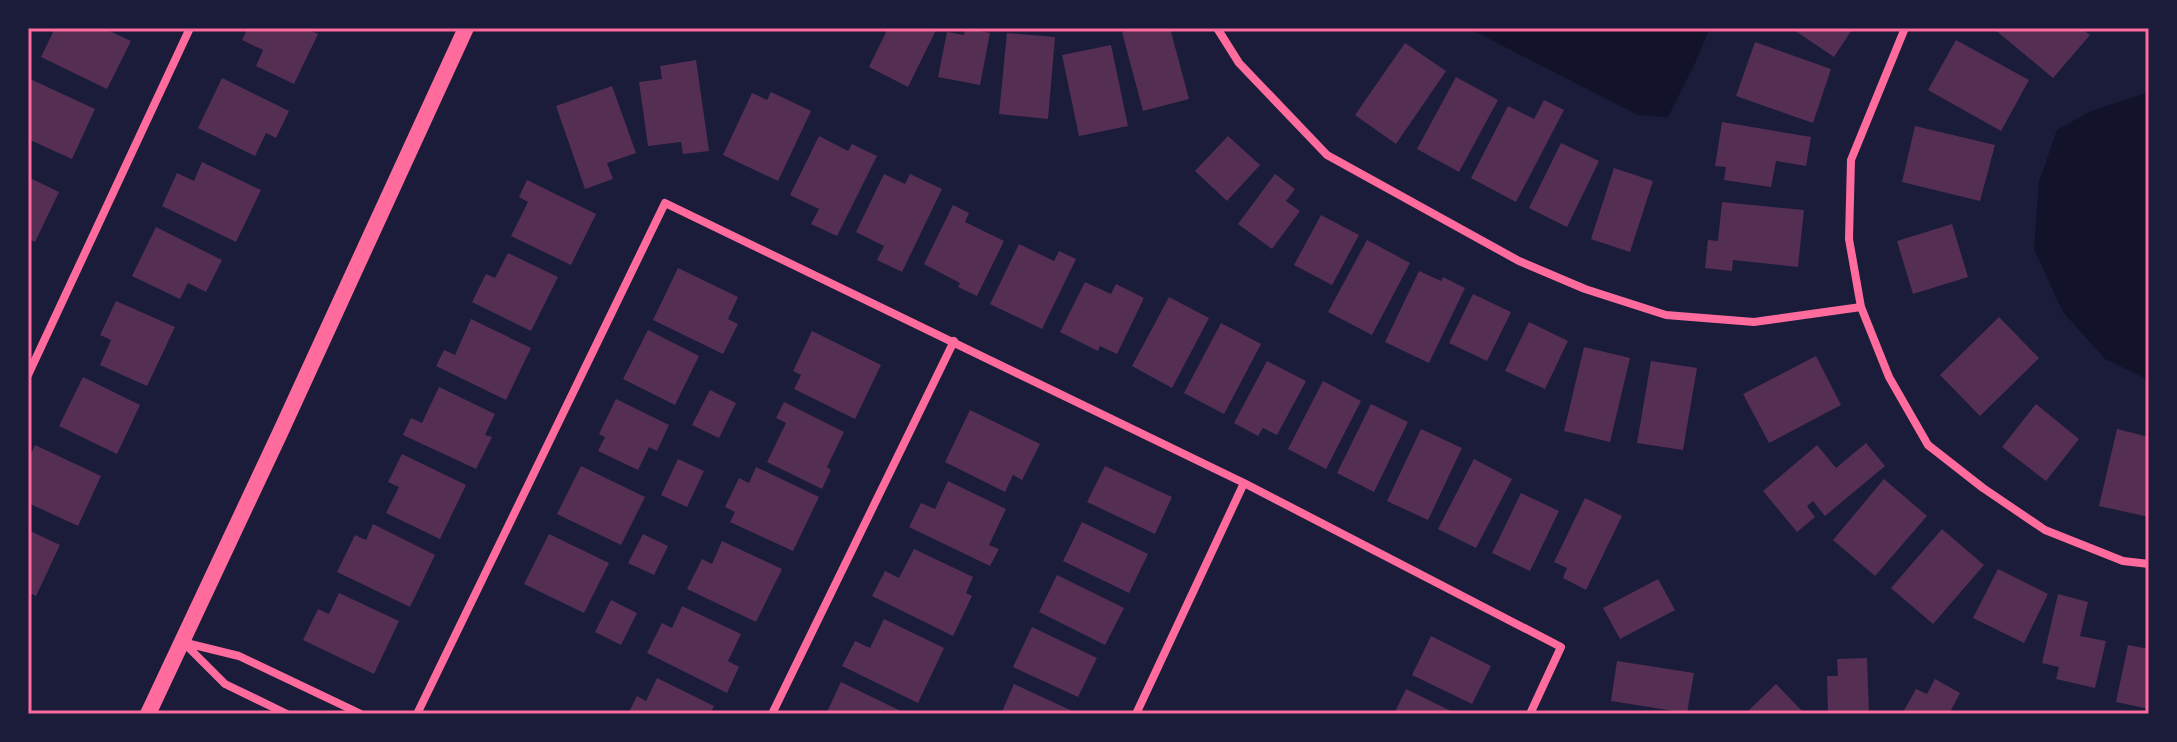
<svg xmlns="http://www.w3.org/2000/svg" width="2177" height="742" font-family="'Open Sans',sans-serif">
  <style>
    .water { fill: #12122b }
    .building { fill: #542f53 }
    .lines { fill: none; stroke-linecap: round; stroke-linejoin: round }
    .minor { stroke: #ff6b9d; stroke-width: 8 }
    .secondary { stroke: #ff6b9d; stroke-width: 16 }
    .neatline { fill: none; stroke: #ff6b9d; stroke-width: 3 }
  </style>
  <rect width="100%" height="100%" fill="#1b1b3a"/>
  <!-- water -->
  <path class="water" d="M1468,28H1710L1695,63L1668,117L1638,115Z
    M2149,92V380L2105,359L2063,312L2034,249L2039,182L2057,130L2091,111Z"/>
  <!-- building -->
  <path class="building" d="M55,28H103L131,41L107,89L41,57Z
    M248,28H305L318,34L294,84L256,66L263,50L242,40Z
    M888,28H937L908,87L869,67Z
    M965,28L990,33L980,85L938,77L947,32L964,35Z
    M1137,28H1170L1189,99L1143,111L1122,32Z
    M1791,28H1853L1834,57Z
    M1993,28H2081L2090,35L2053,78Z
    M1007,33L1055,37L1048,119L999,114Z
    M1956,40L2029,80L2001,131L1928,90Z
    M1755,42L1831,69L1813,123L1736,96Z
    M1405,43L1446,71L1396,144L1355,115Z
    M1111,45L1128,126L1079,136L1062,55Z
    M696,60L709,151L683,154L681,142L648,146L639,82L662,79L660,66Z
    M1456,77L1498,100L1459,172L1417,149Z
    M28,78L95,109L72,159L28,139Z
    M222,78L289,111L276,138L266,133L255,156L198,128Z
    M612,86L636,153L607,163L613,179L585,189L556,106Z
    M771,92L811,111L778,181L723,155L752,93L767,100Z
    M1544,100L1564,110L1516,202L1471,178L1508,106L1534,119Z
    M1722,122L1811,137L1806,166L1776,161L1771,187L1724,180L1726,167L1715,166Z
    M1915,126L1995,145L1980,201L1902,182Z
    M819,136L848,151L852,144L877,156L837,236L811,224L819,209L790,195Z
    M1228,136L1260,165L1227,201L1195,171Z
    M1561,143L1599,161L1567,227L1529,208Z
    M202,162L261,190L236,242L162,206L177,173L194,181Z
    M1614,168L1653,181L1630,252L1591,239Z
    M884,174L905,184L910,174L942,189L902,272L877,260L884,246L856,232Z
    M1275,174L1295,189L1286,201L1300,211L1272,249L1238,224Z
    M28,177L59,192L35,242L28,239Z
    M527,180L596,214L571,265L511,236L528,202L519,197Z
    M1722,202L1804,210L1798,267L1733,260L1732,271L1705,268L1708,240L1718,241Z
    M953,205L969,213L965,222L1004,241L977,296L958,287L960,283L924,264Z
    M1321,215L1359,235L1332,285L1294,265Z
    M1952,224L1968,277L1913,294L1897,241Z
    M156,227L222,260L206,292L188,283L180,299L132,276Z
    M1367,240L1410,263L1372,335L1328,312Z
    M1019,244L1054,261L1059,251L1076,259L1042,329L990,304Z
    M508,253L558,277L531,331L472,302L486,274L495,278Z
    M678,268L738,297L728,319L738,324L723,354L653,320Z
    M1419,271L1441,281L1443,277L1465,288L1429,363L1385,342Z
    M1085,282L1111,294L1116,284L1144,298L1117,354L1100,346L1098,351L1060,332Z
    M1473,294L1511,312L1487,361L1449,343Z
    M1169,297L1209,318L1172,388L1132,366Z
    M116,301L175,327L147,386L100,365L111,340L100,335Z
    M1999,317L2039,358L1980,416L1940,375Z
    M471,319L531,348L506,400L436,366L444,350L455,355Z
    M1529,322L1568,341L1545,389L1505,371Z
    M1221,323L1261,344L1224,414L1184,393Z
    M648,330L699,356L675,405L623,379Z
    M812,331L881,365L855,419L794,389L801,375L793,371Z
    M1584,347L1630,358L1610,442L1564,431Z
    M1816,356L1841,405L1769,443L1743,394Z
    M1267,361L1306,381L1277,435L1263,428L1258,436L1234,423Z
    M1651,361L1697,368L1683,450L1637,443Z
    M83,377L140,405L117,454L59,426Z
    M1323,381L1361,401L1326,469L1288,449Z
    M439,387L495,414L485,435L492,437L476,469L403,435L411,418L422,423Z
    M710,390L736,403L719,438L692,425Z
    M616,399L669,425L657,451L649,447L638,470L598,451L605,437L599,434Z
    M784,402L844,432L827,467L831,470L822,489L767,462L786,423L776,418Z
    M1371,404L1408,422L1374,492L1337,473Z
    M2036,404L2079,439L2046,481L2002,447Z
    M970,410L1040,444L1022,480L1013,475L1005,492L945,462Z
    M1421,429L1462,448L1428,520L1387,501Z
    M2117,429L2149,437V517L2099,506Z
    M1866,443L1885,466L1825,516L1813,501L1807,506L1815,517L1797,532L1763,491L1817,445L1836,468Z
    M35,445L101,476L78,526L28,503V460Z
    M402,454L466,485L440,539L386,513L399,487L388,482Z
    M678,459L704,471L687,507L661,495Z
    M1474,459L1512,479L1476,548L1438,529Z
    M581,466L645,497L621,545L557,514Z
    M1105,466L1172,497L1155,534L1087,502Z
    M756,467L819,497L793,551L730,522L735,512L725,507L739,478L749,483Z
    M1884,479L1927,516L1875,576L1833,540Z
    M948,481L1006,509L989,545L999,549L990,566L909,527L921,503L935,509Z
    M1521,493L1559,511L1530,571L1492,553Z
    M1585,498L1622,516L1586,590L1563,578L1567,568L1554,562Z
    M1082,522L1148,554L1129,593L1063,561Z
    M373,524L435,555L410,607L337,572L355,535L366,540Z
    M1942,529L1984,565L1933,624L1891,588Z
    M28,530L60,545L36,596L28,592Z
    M549,534L609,563L584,613L524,584Z
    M643,534L668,546L654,575L628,563Z
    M722,541L782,569L756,622L687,589L702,559L712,564Z
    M914,549L973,577L966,593L972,596L953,636L872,596L885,571L899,578Z
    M1998,569L2048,594L2024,643L1973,618Z
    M1057,575L1124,608L1105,645L1039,612Z
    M1658,579L1675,610L1620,639L1603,608Z
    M339,593L399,621L374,674L303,640L318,609L329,614Z
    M2058,594L2088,602L2080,636L2106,641L2095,688L2056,679L2059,667L2042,663Z
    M611,600L637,613L621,645L595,632Z
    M682,606L741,634L728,661L739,667L727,693L647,653L662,623L672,628Z
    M884,619L944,648L918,703L842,666L855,641L870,648Z
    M1032,627L1097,658L1078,697L1013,667Z
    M1431,636L1491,666L1472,704L1412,675Z
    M2128,645L2149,649V709L2116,702Z
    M1867,658L1869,714H1828L1827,676H1838L1837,659Z
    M1617,661L1694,673L1687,713L1611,701Z
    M657,678L714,706L710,714H628L637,696L646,701Z
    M1935,679L1960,693L1949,714H1902L1916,689L1927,694Z
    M841,682L907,714H826Z
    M1014,684L1079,714H1001Z
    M1776,684L1805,714H1745Z
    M1406,689L1457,714H1394Z"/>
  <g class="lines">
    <!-- minor -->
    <path class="minor" d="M1217,28L1239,63L1327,155L1519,261L1585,289L1666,315L1754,322L1861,307L1889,377L1928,445L1983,488L2045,530L2123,561L2149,564
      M1861,307L1849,239L1851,160L1905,28
      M28,375L190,28
      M182,642L239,656L361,714
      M183,642L225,684L287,714
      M417,714L665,203L1244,483L1561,647L1530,714
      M772,714L954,341
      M1136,714L1244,483"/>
    <!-- secondary -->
    <path class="secondary" d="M148,714L280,433L466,28"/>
  </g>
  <!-- border -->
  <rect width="2177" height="742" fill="none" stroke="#1b1b3a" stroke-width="60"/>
  <rect x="30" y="30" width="2117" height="682" class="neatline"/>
</svg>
